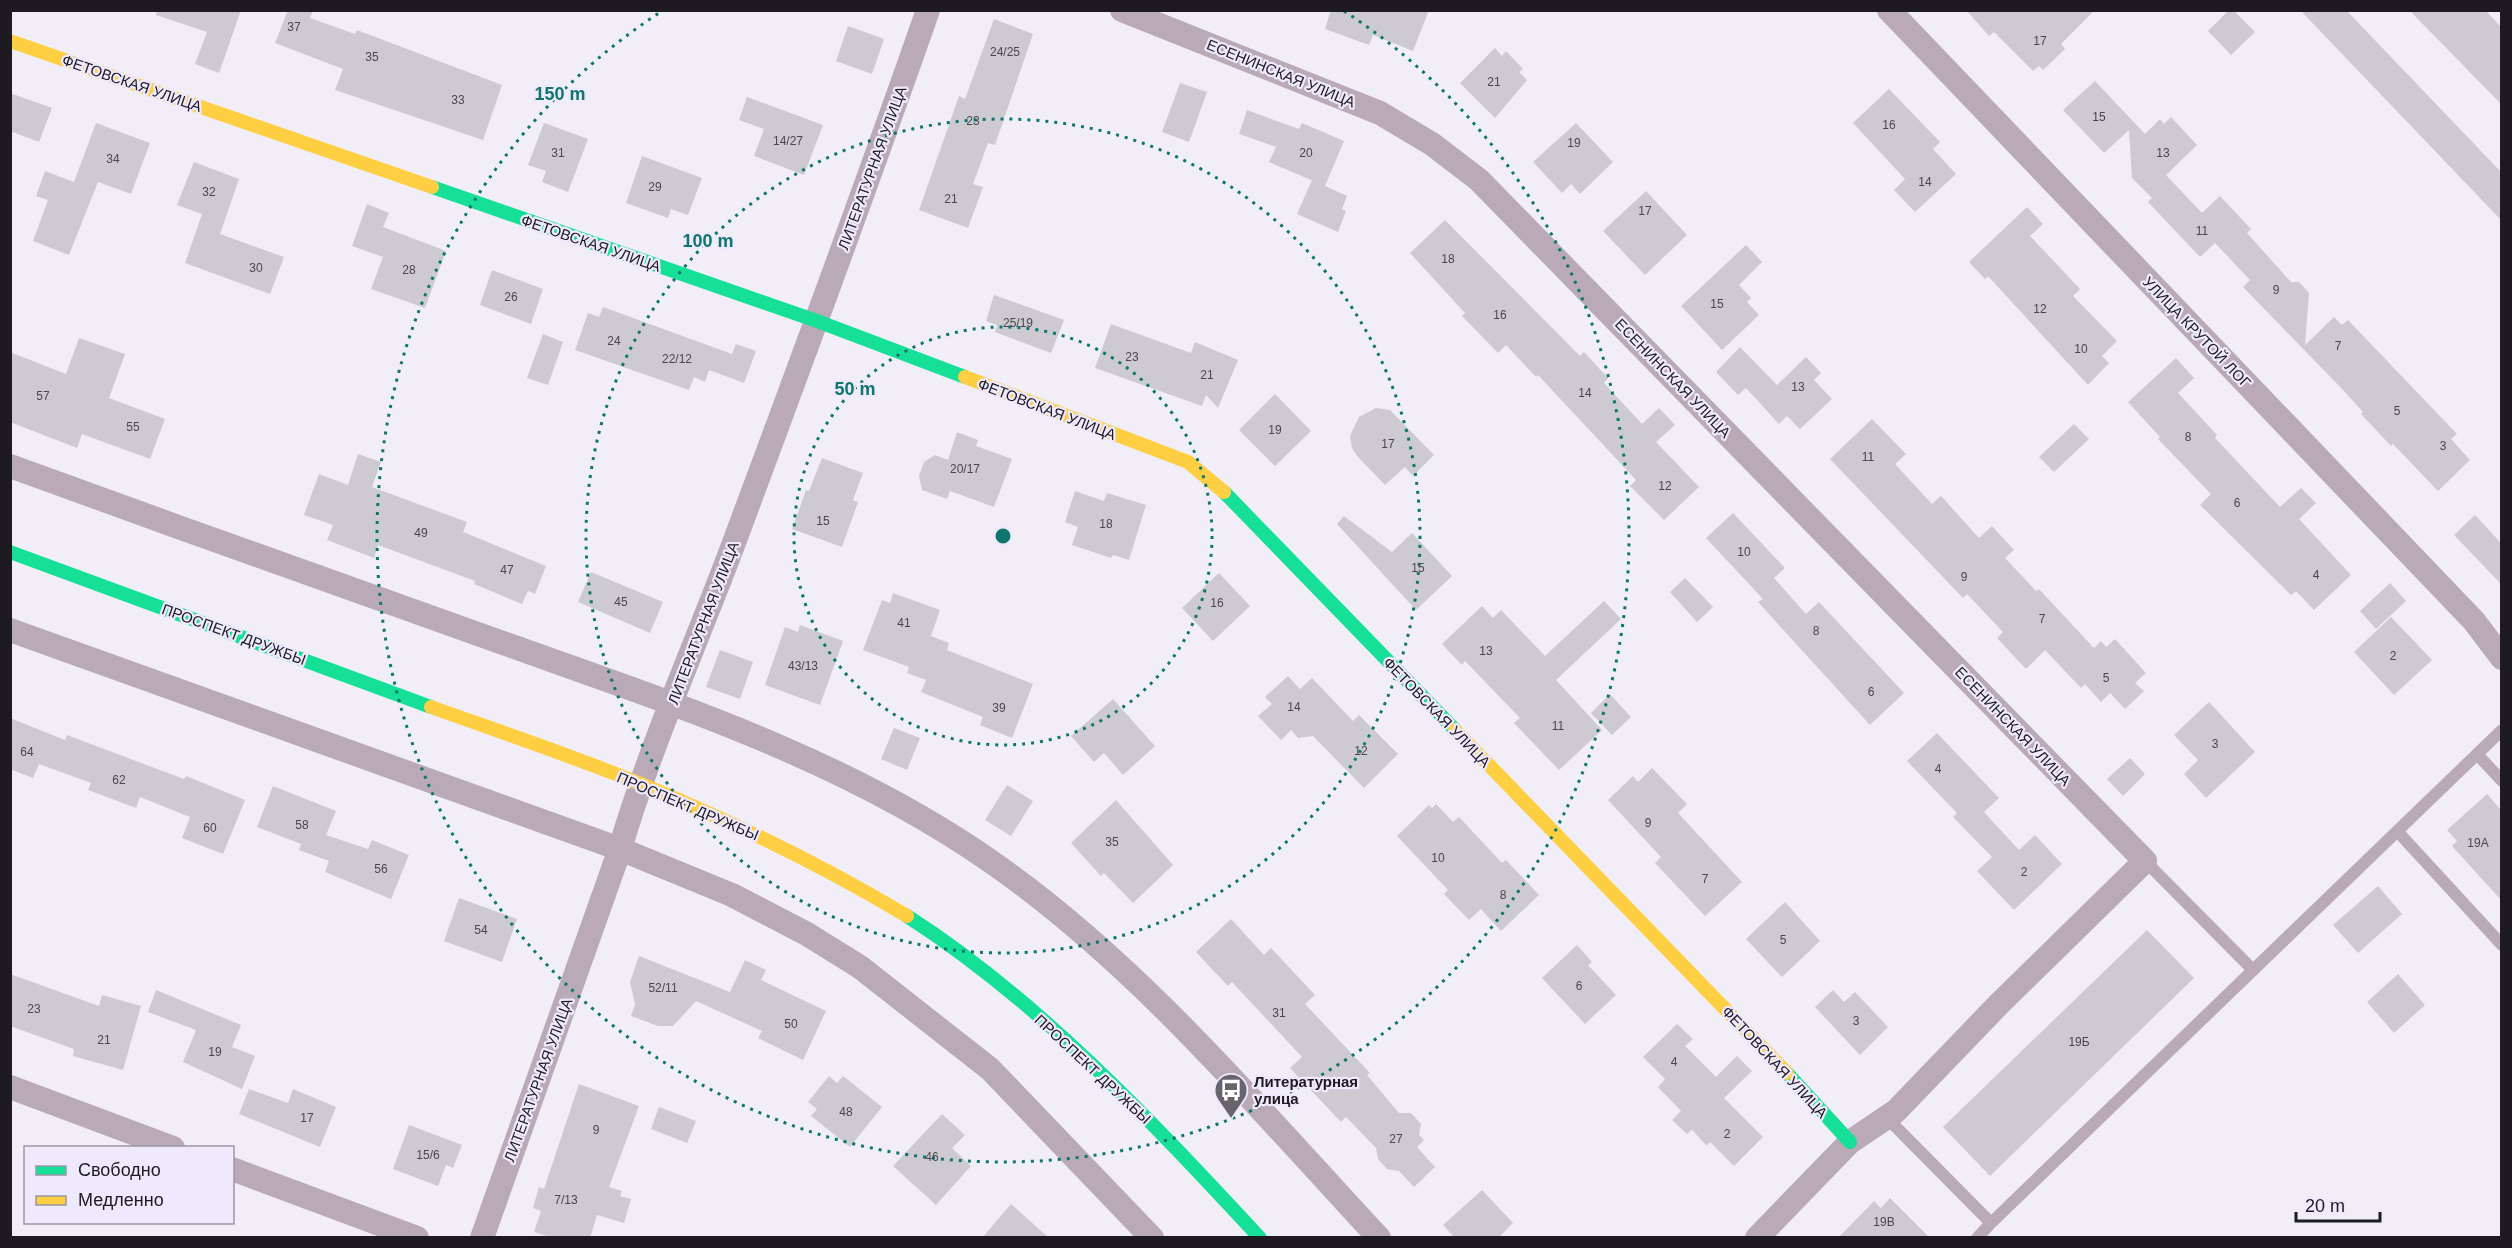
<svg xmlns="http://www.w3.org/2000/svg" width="2512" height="1248" font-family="Helvetica,sans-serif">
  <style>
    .building { fill: #cecad2 }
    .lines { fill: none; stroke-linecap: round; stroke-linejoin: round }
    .lane { stroke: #baa9b7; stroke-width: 12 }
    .street { stroke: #baa9b7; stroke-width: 24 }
    .fast { stroke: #16e098; stroke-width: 14 }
    .slow { stroke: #ffcf43; stroke-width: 14 }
    .ring { fill: none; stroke: #0f766e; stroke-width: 3; stroke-dasharray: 3 6 }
    .labels { text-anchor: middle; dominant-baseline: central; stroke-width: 4.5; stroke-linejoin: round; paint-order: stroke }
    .number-label { font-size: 12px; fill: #49464e }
    .street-label { font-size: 15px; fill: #1d1a22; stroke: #efe9fd }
    .poi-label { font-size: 15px; font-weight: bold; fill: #1d1a22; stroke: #efe9fd; text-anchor: start }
    .centre { fill: #0f766e; stroke: #efe9fd; stroke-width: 3 }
    .ring-label { font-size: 18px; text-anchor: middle; font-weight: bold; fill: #0f766e; stroke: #efe9fd; stroke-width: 4.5; stroke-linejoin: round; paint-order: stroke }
  </style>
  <rect width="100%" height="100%" fill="#f1eef8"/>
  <!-- building -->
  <path class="building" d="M157,10H241L219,73L195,64L207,32L156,15Z
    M288,10H313L310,18L355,34L357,30L502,85L483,140L335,90L343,69L275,43Z
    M1331,10H1429L1413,51L1373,35L1369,45L1325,29Z
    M1966,10H2095L2061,44L2065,49L2043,70L2039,66L2033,71L1994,32L1989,36Z
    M2229,10H2233L2255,32L2231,55L2208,31Z
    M2300,10H2346L2502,173V221Z
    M2409,10H2485L2502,28V105Z
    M994,19L1033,34L995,145L988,143L973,184L983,187L968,228L919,210L959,96L965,99Z
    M848,26L884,39L872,74L836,61Z
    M1495,48L1502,56L1506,51L1523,69L1519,72L1527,80L1495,118L1460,83Z
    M2095,81L2145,134L2160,119L2164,124L2171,117L2197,145L2166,175L2202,213L2220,196L2251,229L2247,233L2291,282H2299L2309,293L2305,345L2334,317L2342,325L2348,320L2457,434L2451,439L2470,460L2438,491L2393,444L2391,446L2361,414L2363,412L2345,392L2243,287L2250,280L2215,243L2200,257L2148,202L2152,198L2132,178L2129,130L2104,153L2063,110Z
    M1180,83L1207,92L1189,142L1162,132Z
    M1889,89L1940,142L1933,149L1956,174L1915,212L1894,190L1905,179L1853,123Z
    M10,93L52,108L39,142L10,131Z
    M747,97L823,125L804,175L754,156L764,129L739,120Z
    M1247,110L1299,129L1302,123L1344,141L1325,186L1269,162L1276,147L1239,134Z
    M96,123L150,143L131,194L98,182L69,255L33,241L48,200L36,196L45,171L74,182Z
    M544,123L588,139L568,192L542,182L546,171L528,165Z
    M1576,123L1613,162L1580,194L1571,184L1562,193L1533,162Z
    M642,156L702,178L688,215L671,209L668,218L626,203Z
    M194,162L239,179L220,234L284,257L270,294L185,263L202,214L177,205Z
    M1312,180L1347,196L1342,209L1346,211L1338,232L1297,214Z
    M1646,191L1687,235L1645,275L1603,231Z
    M367,204L389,213L383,227L446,251L425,308L371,289L383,257L352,246Z
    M2027,207L2043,224L2030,236L2080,289L2073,296L2117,341L2102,356L2109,363L2088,385L1988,276L1985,279L1969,262Z
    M1445,220L1580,356L1584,352L1608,378L1604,383L1642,424L1659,408L1675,425L1656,442L1699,487L1664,520L1630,486L1636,480L1538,375L1536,377L1506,345L1498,353L1462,316L1465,313L1410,253Z
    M1746,245L1762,262L1739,285L1751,298L1747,302L1759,315L1722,350L1681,306Z
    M492,270L543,289L531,324L480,305Z
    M994,295L1064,320L1051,353L995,332L997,325L986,321Z
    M603,307L732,354L736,344L756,351L744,383L709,370L705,382L694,377L689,390L575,350L588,313L599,317Z
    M1111,324L1191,353L1195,342L1238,360L1218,408L1206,395L1202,406L1095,368Z
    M543,334L563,342L548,385L527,378Z
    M79,338L125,354L109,398L165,419L150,459L82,434L77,448L10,422V352L66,374Z
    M1740,347L1777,385L1806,357L1821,373L1814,380L1832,399L1800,429L1787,416L1779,424L1746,388L1738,395L1716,372Z
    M2176,358L2194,378L2178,393L2217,435L2215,438L2280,507L2301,488L2316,503L2299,519L2351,575L2314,610L2296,591L2291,595L2200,505L2211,494L2158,439L2160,437L2128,402Z
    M1275,394L1311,431L1275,466L1239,430Z
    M1376,408L1390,410L1434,455L1413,476L1405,467L1385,485L1358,457L1352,448L1350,436L1359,417Z
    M1872,419L1906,454L1895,464L1932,504L1941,496L1979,538L1992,526L2014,550L2005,558L2036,591L2039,589L2094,648L2101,641L2106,647L2115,639L2146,673L2135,683L2144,691L2125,709L2110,693L2101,702L2085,684L2081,688L2045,650L2026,669L1997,638L2003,632L1967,594L1963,598L1830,459Z
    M2074,424L2089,439L2054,472L2039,457Z
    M957,432L978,440L976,446L1012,459L994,507L950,491L947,499L922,490L919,476L924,462L935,455L948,460Z
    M358,454L381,462L372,487L467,522L463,532L546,566L535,594L528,591L522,604L474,584L475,581L378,545L374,558L327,540L333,525L304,515L319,474L348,485Z
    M822,458L863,473L853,500L858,502L842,547L792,529L806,490L809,491Z
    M1075,491L1104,501L1107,493L1146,505L1129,560L1113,555L1111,558L1072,545L1078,527L1065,522Z
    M1733,513L1785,568L1774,578L1806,614L1819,602L1904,693L1870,725L1758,602L1763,599L1706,538Z
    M2475,515L2502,544V585L2454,535Z
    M1344,516L1392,552L1412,533L1452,576L1416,610L1337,524Z
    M591,572L663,602L650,633L578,602Z
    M1219,573L1250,606L1213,641L1182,608Z
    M1685,578L1713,607L1697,622L1670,592Z
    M2390,583L2406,601L2376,629L2360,611Z
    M893,593L940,610L931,636L949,643L947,650L1033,684L1012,738L980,725L983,717L921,692L926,680L907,673L909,667L863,650L882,600L890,603Z
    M1604,601L1621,619L1556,680L1602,730L1559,770L1514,723L1520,718L1465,661L1462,665L1442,644L1482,606L1493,618L1501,610L1545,656Z
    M2391,617L2432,660L2394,695L2354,652Z
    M800,625L843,641L820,705L765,685L785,627L798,632Z
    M720,650L753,662L740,699L706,687Z
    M1288,676L1300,689L1312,678L1353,721L1359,715L1398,754L1364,788L1313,736L1298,738L1291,730L1281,740L1258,716L1272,704L1265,697Z
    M1610,694L1631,717L1612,735L1591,713Z
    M1113,699L1155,746L1123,775L1104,753L1094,762L1071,736Z
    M2209,702L2255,752L2206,798L2184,774L2198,760L2174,735Z
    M10,718L65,740L67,735L184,779L186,776L245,800L223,854L182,838L190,817L140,797L136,808L88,790L91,783L39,764L33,778L10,769Z
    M894,728L920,738L907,770L881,759Z
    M1937,733L1999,798L1984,812L2019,850L2035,835L2062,864L2014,910L1977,871L1992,857L1953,817L1957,813L1907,761Z
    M2130,758L2145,774L2123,796L2107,779Z
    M1652,768L1687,804L1678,813L1742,882L1705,916L1655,863L1661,857L1608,800L1633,776L1638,782Z
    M1007,785L1033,801L1011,836L985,820Z
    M273,786L336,811L326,835L368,849L372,840L409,855L391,899L325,872L329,861L299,850L301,844L257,827Z
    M2487,794L2502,811V901L2452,846L2457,841L2447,830Z
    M1116,800L1173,865L1133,903L1104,873L1101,876L1071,843Z
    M1436,804L1453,822L1459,817L1502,863L1506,860L1539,895L1501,931L1481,909L1469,920L1444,894L1448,890L1397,836L1429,805L1432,808Z
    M2378,886L2402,914L2358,953L2333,925Z
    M459,898L517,919L502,962L444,941Z
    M1785,902L1820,941L1782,977L1746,939Z
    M1231,919L1264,955L1271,948L1315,995L1305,1004L1370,1073L1367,1075L1399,1113H1411L1421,1124L1419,1135L1424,1140L1417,1147L1435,1167L1414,1187L1399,1171L1387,1169L1378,1159L1376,1148L1346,1117L1341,1122L1290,1068L1302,1057L1232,982L1228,986L1196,952Z
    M2147,930L2194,978L1990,1176L1943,1127Z
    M1577,945L1592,962L1588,965L1616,995L1585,1024L1542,978Z
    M639,956L730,992L745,960L766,970L761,980L826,1011L803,1060L758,1038L762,1031L696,1001L673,1026H658L631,1016L635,1004L630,982Z
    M10,974L99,1006L102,995L141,1006L123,1070L73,1056L74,1049L10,1026Z
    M2398,974L2425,1005L2394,1033L2367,1002Z
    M156,990L241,1025L232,1047L255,1056L242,1089L183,1062L196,1030L148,1012Z
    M1833,990L1844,1002L1855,992L1888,1027L1860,1055L1815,1007Z
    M1677,1024L1693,1039L1685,1046L1716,1077L1737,1056L1752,1071L1724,1098L1763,1137L1734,1166L1710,1142L1707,1146L1692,1130L1696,1126L1687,1134L1672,1120L1681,1111L1658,1087L1665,1079L1643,1057Z
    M829,1076L837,1083L843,1076L882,1107L850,1147L811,1116L817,1109L808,1102Z
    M579,1084L639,1106L609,1187L622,1191L620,1196L631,1199L624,1223L597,1215L590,1238H553L534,1232L541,1211L533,1208L539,1187L544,1189Z
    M249,1089L288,1103L293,1089L336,1107L320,1147L239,1114Z
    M659,1107L696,1121L687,1143L651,1129Z
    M942,1114L965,1135L952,1148L971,1166L936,1205L893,1166Z
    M409,1125L462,1145L453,1168L446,1165L438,1186L393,1169Z
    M1482,1190L1513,1223L1498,1238H1455L1443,1225Z
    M1890,1198L1930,1238H1838L1874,1201L1881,1208Z
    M1011,1204L1049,1238H982Z"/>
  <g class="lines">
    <!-- lane -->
    <path class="lane" d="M2477,754L2502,781
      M2398,832L2502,945
      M2145,861L2253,970
      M1886,1117L1991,1223L2502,730
      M1977,1238L1991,1223"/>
    <!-- street -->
    <path class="street" d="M1122,10L1380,113L1432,144L1479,180L2145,861L1999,1004L1896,1111L1850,1142L1757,1238
      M1889,10L2474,621L2502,658
      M10,466C174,526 338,584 503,643C671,703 845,759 993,863C1139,965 1258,1108 1379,1238
      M10,630L620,849L732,895L807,934L860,967L990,1069L1152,1238
      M10,1087L173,1148
      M232,1169L417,1238
      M482,1238L620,849C649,750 692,653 729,556C797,374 864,193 928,10"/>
    <!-- fast -->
    <path class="fast" d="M432,187L817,321L965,377
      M1224,492L1455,730
      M10,552L431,707
      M907,916C1041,1002 1152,1122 1260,1238
      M1787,1073L1850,1142"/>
    <!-- slow -->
    <path class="slow" d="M10,41L432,187
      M965,377L1188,462L1224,492
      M431,707C501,732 572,756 641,784C733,822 822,865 907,916
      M1455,730L1787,1073"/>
  </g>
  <!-- distance rings -->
  <g class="ring">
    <circle cx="1003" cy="536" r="209"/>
    <circle cx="1003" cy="536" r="417"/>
    <path d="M1344 11A626 626 0 1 1 662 11"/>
  </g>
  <!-- icons -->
  <defs>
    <symbol id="bus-pin" viewBox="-11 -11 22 30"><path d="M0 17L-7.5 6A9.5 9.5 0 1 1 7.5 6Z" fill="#67646d" stroke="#efe9fd"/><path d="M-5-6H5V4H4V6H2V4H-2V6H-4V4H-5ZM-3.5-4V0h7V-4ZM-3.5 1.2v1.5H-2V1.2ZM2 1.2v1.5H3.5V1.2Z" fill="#fff"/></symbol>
  </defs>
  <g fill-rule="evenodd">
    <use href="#bus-pin" x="1212" y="1071" width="38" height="52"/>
  </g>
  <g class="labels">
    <!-- number labels -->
    <g class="number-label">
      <text x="294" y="27">37</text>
      <text x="2040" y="41">17</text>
      <text x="1005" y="52">24/25</text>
      <text x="372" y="57">35</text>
      <text x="1494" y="82">21</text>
      <text x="458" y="100">33</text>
      <text x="2099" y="117">15</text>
      <text x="973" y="121">23</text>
      <text x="1889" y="125">16</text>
      <text x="788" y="141">14/27</text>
      <text x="1574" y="143">19</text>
      <text x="558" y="153">31</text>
      <text x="1306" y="153">20</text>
      <text x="2163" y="153">13</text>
      <text x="113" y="159">34</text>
      <text x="1925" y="182">14</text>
      <text x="655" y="187">29</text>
      <text x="209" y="192">32</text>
      <text x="951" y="199">21</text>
      <text x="1645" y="211">17</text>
      <text x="2202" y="231">11</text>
      <text x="1448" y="259">18</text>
      <text x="256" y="268">30</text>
      <text x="409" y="270">28</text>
      <text x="2276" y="290">9</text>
      <text x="511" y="297">26</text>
      <text x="1717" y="304">15</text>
      <text x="2040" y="309">12</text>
      <text x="1500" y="315">16</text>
      <text x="1018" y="323">25/19</text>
      <text x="614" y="341">24</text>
      <text x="2338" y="346">7</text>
      <text x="2081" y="349">10</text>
      <text x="1132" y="357">23</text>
      <text x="677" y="359">22/12</text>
      <text x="1207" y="375">21</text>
      <text x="1798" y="387">13</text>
      <text x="1585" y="393">14</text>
      <text x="43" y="396">57</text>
      <text x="2397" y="411">5</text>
      <text x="133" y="427">55</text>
      <text x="1275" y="430">19</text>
      <text x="2188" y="437">8</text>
      <text x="1388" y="444">17</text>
      <text x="2443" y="446">3</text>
      <text x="1868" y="457">11</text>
      <text x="965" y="469">20/17</text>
      <text x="1665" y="486">12</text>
      <text x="2237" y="503">6</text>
      <text x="823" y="521">15</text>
      <text x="1106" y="524">18</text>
      <text x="421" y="533">49</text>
      <text x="1744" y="552">10</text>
      <text x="1418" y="568">15</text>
      <text x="507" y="570">47</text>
      <text x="2316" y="575">4</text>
      <text x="1964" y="577">9</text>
      <text x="621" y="602">45</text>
      <text x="1217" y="603">16</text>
      <text x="2042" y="619">7</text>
      <text x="904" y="623">41</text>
      <text x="1816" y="631">8</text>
      <text x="1486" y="651">13</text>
      <text x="2393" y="656">2</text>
      <text x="803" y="666">43/13</text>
      <text x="2106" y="678">5</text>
      <text x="1871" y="692">6</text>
      <text x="1294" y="707">14</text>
      <text x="999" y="708">39</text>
      <text x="1558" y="726">11</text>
      <text x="2215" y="744">3</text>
      <text x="1361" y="751">12</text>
      <text x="27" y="752">64</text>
      <text x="1938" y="769">4</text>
      <text x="119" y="780">62</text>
      <text x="1648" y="823">9</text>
      <text x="302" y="825">58</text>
      <text x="210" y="828">60</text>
      <text x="1112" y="842">35</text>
      <text x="2478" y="843">19А</text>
      <text x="1438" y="858">10</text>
      <text x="381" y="869">56</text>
      <text x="2024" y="872">2</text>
      <text x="1705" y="879">7</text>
      <text x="1503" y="895">8</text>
      <text x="481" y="930">54</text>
      <text x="1783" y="940">5</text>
      <text x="1579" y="986">6</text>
      <text x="663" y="988">52/11</text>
      <text x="34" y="1009">23</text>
      <text x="1279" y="1013">31</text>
      <text x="1856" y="1021">3</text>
      <text x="791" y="1024">50</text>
      <text x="104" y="1040">21</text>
      <text x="2079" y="1042">19Б</text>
      <text x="215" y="1052">19</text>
      <text x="1674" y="1062">4</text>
      <text x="846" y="1112">48</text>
      <text x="307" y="1118">17</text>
      <text x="596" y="1130">9</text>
      <text x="1727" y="1134">2</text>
      <text x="1396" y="1139">27</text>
      <text x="428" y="1155">15/6</text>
      <text x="932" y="1157">46</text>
      <text x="566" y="1200">7/13</text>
      <text x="1884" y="1222">19В</text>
    </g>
    <!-- street labels -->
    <g class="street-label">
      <text transform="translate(1281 73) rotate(22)">ЕСЕНИНСКАЯ УЛИЦА</text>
      <text transform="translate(132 83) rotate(19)">ФЕТОВСКАЯ УЛИЦА</text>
      <text transform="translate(872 168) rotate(-70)">ЛИТЕРАТУРНАЯ УЛИЦА</text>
      <text transform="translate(591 243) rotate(19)">ФЕТОВСКАЯ УЛИЦА</text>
      <text transform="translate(2197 332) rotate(46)">УЛИЦА КРУТОЙ ЛОГ</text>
      <text transform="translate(1673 378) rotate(46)">ЕСЕНИНСКАЯ УЛИЦА</text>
      <text transform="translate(1047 409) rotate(21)">ФЕТОВСКАЯ УЛИЦА</text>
      <text transform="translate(703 623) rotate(-69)">ЛИТЕРАТУРНАЯ УЛИЦА</text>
      <text transform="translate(234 634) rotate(20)">ПРОСПЕКТ ДРУЖБЫ</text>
      <text transform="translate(1437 712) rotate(46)">ФЕТОВСКАЯ УЛИЦА</text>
      <text transform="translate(2013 726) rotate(46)">ЕСЕНИНСКАЯ УЛИЦА</text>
      <text transform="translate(688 806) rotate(23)">ПРОСПЕКТ ДРУЖБЫ</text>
      <text transform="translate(1775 1062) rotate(47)">ФЕТОВСКАЯ УЛИЦА</text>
      <text transform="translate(1093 1069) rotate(43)">ПРОСПЕКТ ДРУЖБЫ</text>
      <text transform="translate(538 1080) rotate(-70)">ЛИТЕРАТУРНАЯ УЛИЦА</text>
    </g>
    <!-- poi labels -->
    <g class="poi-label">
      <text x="1254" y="1081">Литературная<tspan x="1254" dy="17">улица</tspan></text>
    </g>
  </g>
  <circle cx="1003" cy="536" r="9" class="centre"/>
  <g class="ring-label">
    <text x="560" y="100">150 m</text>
    <text x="708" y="247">100 m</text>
    <text x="855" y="395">50 m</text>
  </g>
  <!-- border -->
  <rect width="2512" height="1248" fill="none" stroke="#1d1a22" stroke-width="24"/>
  <!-- legend -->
  <rect x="24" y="1146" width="210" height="78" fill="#efe9fd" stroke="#9b96a5" stroke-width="1.5"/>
  <rect x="36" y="1166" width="30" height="9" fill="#16e098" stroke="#9b96a5" stroke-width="1.5"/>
  <text x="78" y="1176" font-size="18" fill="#1d1a22">Свободно</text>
  <rect x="36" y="1196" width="30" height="9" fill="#ffcf43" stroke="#9b96a5" stroke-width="1.5"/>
  <text x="78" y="1206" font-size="18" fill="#1d1a22">Медленно</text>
  <!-- scale -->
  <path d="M2296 1212v9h84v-9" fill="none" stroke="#1d1a22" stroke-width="3"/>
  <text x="2305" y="1212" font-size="18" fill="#1d1a22" stroke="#efe9fd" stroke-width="4.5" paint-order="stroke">20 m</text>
</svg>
